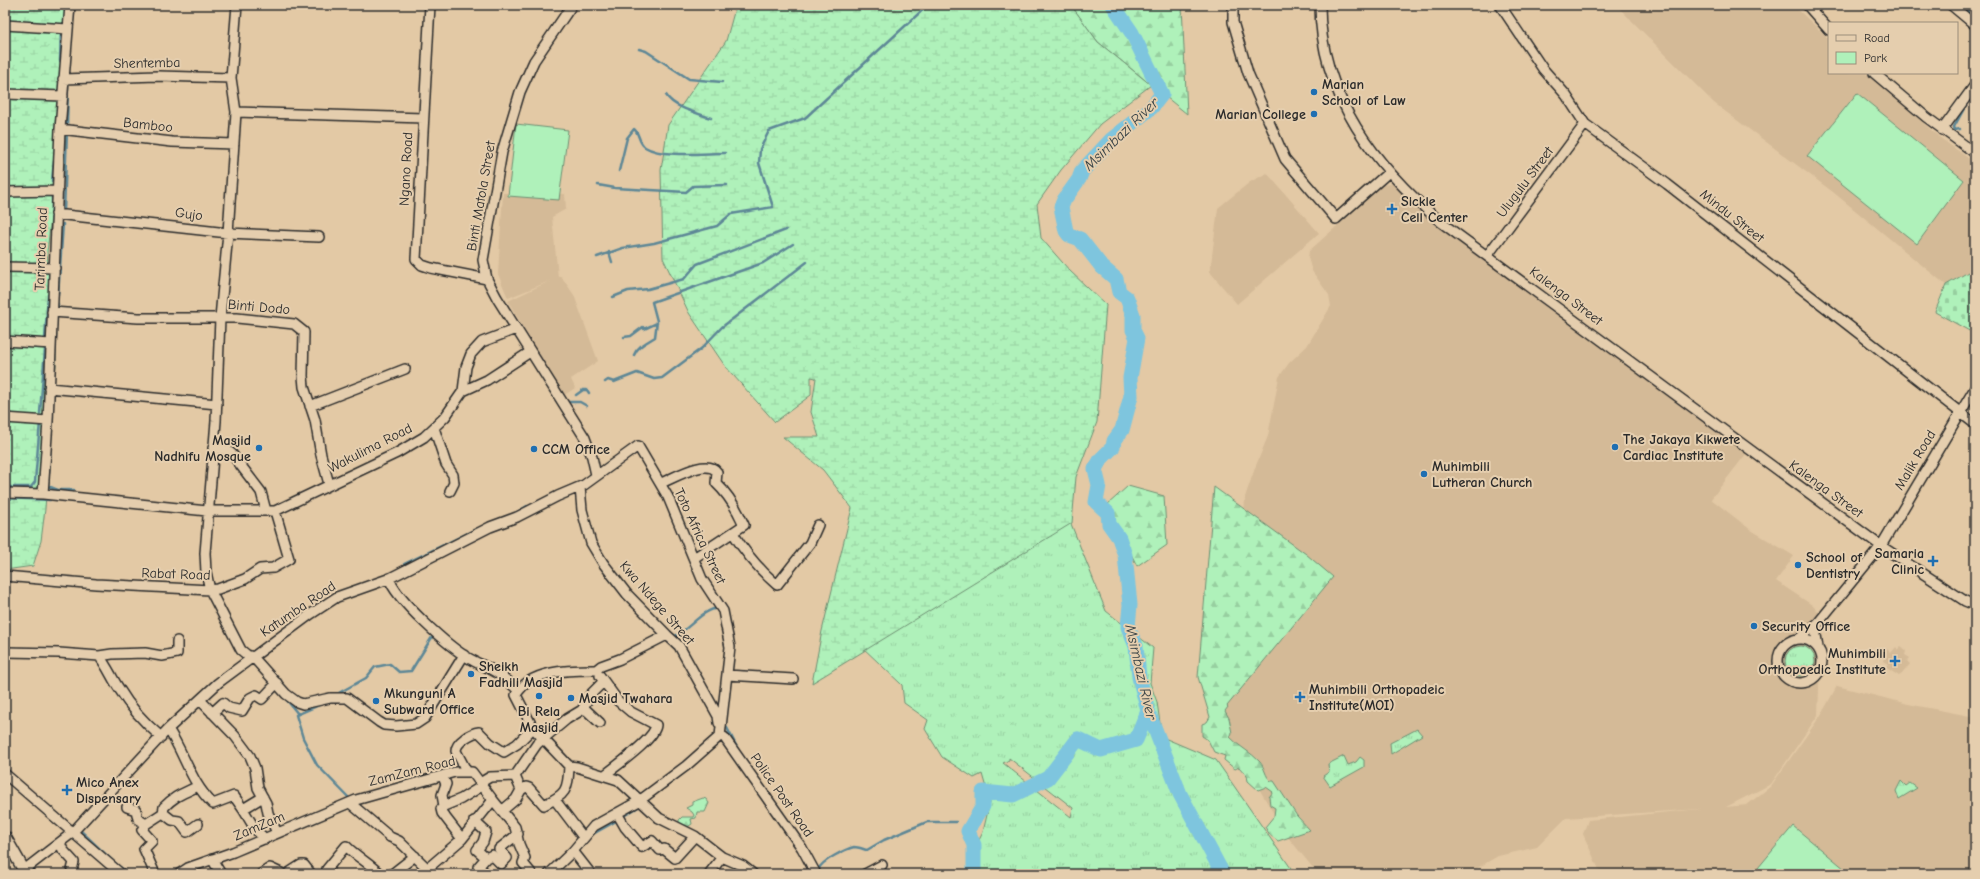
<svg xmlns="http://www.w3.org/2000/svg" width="1980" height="879" font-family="'Comic Neue',sans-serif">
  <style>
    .built { fill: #d4ba97 }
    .grass { fill: url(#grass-tufts); stroke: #6d8e72; fill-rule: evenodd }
    .forest { fill: url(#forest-firs); stroke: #6d8e72 }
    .wetland { fill: url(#wetland-marsh); stroke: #6d8e72 }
    .cemetery { fill: url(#cemetery-stones); stroke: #6d8e72 }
    .green { fill: #aff1ba; stroke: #6d8e72 }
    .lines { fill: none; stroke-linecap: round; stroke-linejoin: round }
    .stream { stroke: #5d8796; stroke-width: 2.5 }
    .river { stroke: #7ec5de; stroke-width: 15 }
    .minor-casing { stroke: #2b2b2b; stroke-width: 12 }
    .major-casing { stroke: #2b2b2b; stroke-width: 14 }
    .minor { stroke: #e5ceae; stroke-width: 9 }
    .major { stroke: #e5ceae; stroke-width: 11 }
    .poi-dot { fill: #1f6fb2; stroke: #e5ceae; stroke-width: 1.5 }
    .labels { text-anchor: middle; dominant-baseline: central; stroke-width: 4; stroke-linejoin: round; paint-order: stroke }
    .street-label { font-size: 14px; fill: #2b2b2b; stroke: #e5ceae }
    .poi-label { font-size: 14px; font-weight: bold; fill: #2b2b2b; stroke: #e5ceae; text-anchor: start }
    .water-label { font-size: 15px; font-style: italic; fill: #374246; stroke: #e5ceae }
  </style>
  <defs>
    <pattern id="grass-tufts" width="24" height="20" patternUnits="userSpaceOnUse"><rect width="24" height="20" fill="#aff1ba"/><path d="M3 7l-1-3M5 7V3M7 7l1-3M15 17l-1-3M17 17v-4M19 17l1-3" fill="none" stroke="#97cfa0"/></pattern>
    <pattern id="forest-firs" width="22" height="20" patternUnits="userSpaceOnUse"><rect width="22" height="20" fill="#aff1ba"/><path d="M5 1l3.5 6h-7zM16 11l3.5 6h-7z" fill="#97cfa0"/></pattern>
    <pattern id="wetland-marsh" width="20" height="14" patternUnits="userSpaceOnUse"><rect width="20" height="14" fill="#aff1ba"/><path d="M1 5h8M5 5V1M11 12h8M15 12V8" fill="none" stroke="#97cfa0"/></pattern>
    <pattern id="cemetery-stones" width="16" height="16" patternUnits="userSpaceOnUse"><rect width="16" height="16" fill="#aff1ba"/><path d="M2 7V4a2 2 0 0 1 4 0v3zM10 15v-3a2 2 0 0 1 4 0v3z" fill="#97cfa0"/></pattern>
  </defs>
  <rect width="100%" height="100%" fill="#e3c9a5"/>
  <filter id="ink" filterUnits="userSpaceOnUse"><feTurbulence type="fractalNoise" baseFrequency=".025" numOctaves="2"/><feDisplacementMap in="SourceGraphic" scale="8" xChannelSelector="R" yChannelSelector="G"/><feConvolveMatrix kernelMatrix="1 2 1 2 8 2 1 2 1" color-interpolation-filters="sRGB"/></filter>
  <g filter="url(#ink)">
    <!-- built -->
    <path class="built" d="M1616,5H1793L1829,39V73H1867L1939,137L1975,163V268L1946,285L1833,192L1714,103Z
      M1267,173L1319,233L1237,304L1210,272L1218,208L1250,182Z
      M1397,183L1421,209L1443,230L1485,257L1546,307L1627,364L1746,454L1711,499L1751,530L1794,556L1776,581L1812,605L1825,618L1821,635L1818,715L1771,784L1726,807L1747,805L1771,786L1821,715L1837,686L1908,704L1975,717V874H1601L1583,834L1588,820L1700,809L1566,818L1537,847L1498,856L1467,874H1318L1287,836L1258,787L1222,736L1242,556L1245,497L1255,468L1268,436L1279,377L1289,363L1307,346L1331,306L1329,295L1312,271L1308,258L1309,251L1383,185Z
      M503,193L565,194L566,209L552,217L558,277L561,276L574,295L598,361L571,379L575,388L563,396L508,301L550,281L508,298L498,274Z
      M1896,647L1898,650L1901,647L1906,651L1905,655L1910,658L1907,661L1910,664L1902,674L1899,676L1885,667L1888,664L1883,661L1884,658L1882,656L1887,649L1891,653Z"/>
    <!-- grass -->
    <path class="grass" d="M1057,489L1106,611L1153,648L1150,683L1157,702L1162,737L1216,760L1295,874H970L969,861L983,832L990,802L982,774L974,778L942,757L925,729L928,720L904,703L902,685L860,645ZM1009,758L1073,808L1071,817L1003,763L1009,760Z
      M1785 661a15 15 0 1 1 30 0a15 15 0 1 1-30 0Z
      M1417,729L1422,735L1391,754L1390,743Z
      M1344,756L1348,765L1356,762L1360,757L1364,760V767L1330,786L1323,776L1329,772L1328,764Z
      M1901,781L1906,786L1910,783L1917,788L1899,799L1896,791Z"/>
    <!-- forest -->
    <path class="forest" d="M1071,5H1182L1187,114L1098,42Z
      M1128,486L1164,496L1167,545L1137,566L1107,505Z
      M1214,487L1306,554L1333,577L1227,706L1228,707L1225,711L1229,718L1232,733L1230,737C1239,747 1251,752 1260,762C1265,768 1265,776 1271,781H1274L1297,816L1310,830L1278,841L1270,835L1265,827L1274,816L1275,808L1270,805L1269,797L1273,792L1266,787L1258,790L1248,781L1247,776L1239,767L1235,769L1224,760L1225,756L1214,752L1208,740L1202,736V724L1207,722L1210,717L1198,677Z
      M703,798L706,799L709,803L705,812H697L696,818L691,819L692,824L686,828L679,823V820L682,817H693L694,815L692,812L686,808L692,805V802Z"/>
    <!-- wetland -->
    <path class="wetland" d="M11,5H72L64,174L53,198L47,253L56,336V366L53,392L45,509L41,541L33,566L5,570V58Z
      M736,5H1071L1098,42L1151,85L1100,124L1061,170L1037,204L1041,238L1070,271L1106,305L1097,422L1076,477L1072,523L812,683L822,631L852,508L823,470L783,437H819L811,412L816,378L811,377V395L775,422L725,366L689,313L663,258L661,170L668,125L726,41Z"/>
    <!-- cemetery -->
    <path class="cemetery" d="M1975,268V334L1935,312L1946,285Z"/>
    <!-- green -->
    <path class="green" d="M1857,93L1964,180L1917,244L1807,156Z
      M516,124L568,130L559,200L508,196Z
      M1793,826L1851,874H1753Z"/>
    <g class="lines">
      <!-- stream -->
      <path class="stream" d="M1961,5L1975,17
        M639,49L646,51L689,79L722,82
        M60,61L61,30
        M1972,84L1975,78
        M666,95C674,108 697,113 711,118
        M1971,98L1975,93
        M67,127L68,86
        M1960,129L1955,130L1954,127L1966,105
        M619,171L627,138L634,129C640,134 638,142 645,147C663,158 704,153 725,153
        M52,181L54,161
        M598,185L615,188L686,192L693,186L727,185
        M64,211L67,132
        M52,226V195
        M609,252L612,262
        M597,257L623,248L654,243L717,226L731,214L773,207L759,163L760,149L769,131L805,118L928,5
        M58,296L63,224
        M613,297L628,291L648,289L684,279L697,264L786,230
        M56,327L58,304
        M624,337L631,336L643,327L644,329L657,323
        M45,339L48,295
        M55,353L56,334
        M634,355C637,346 648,342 655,337L657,321L652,302L763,263L793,244
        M605,382L608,380L614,382L637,373L654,379L662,378L702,348L722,327L807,262
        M576,395L583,390H587L589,393
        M565,402H580L587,406
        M40,413L45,349
        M51,438L48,486L58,490H74
        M5,487H11
        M14,487H31L35,482L40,422
        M5,498L50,500
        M516,513L527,506
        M404,564L476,529
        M673,637C688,631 702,609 719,608
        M335,695L366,678L375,667L390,664L399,672L411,671L434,634
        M286,699L298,714
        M319,705L296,715L303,738L317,765L351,800
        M724,722L741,755
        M673,781L683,773
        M622,817L640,806
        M81,831L118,866
        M593,834L618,820
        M120,867L127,874
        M819,869C821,861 846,849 854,847C858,847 863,849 867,850L884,840L927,822H956"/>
      <!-- river -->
      <path class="river" d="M1113,5L1132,33L1162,94L1151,108L1112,139L1082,171L1079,179L1064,200L1061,207L1066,231L1069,235L1080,239L1102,267L1116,279L1119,292L1127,298L1133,315V330L1137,338L1130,378L1131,396L1122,430L1114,441L1113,447L1101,459L1095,469L1099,485L1096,502L1108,513L1109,524L1119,538L1125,555L1130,605L1128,627L1136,646L1139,677L1148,711L1180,794L1223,874
        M974,874V845L968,831L983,806V792L1013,795L1048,778L1078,739L1101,750L1136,740L1148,711"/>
      <defs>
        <path id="minor" d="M237,5L231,78L236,112L228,233L220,318L216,421L205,553L206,572L210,590L241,650L247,655L253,657L286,694L297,702L303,704L330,698H347L379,722L384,725L396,726L416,724L425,718L464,655
          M430,5L416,259L422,265L431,268L487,279
          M572,5L534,61L520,92L502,152L483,260L487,279L497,298L585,438L592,457L596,475
          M1233,5V22L1248,73L1285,159L1336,219L1389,172
          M1320,5C1320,96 1376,167 1442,223L1881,546L1965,601L1975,605
          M1500,5L1543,69L1566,95L1585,124L1667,184L1975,424
          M1807,5L1829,30
          M1951,5L1975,25
          M5,25L68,29
          M1874,73L1926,117L1975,153
          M63,79L158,76L231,78
          M5,94L63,96
          M236,112L423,118
          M60,129L172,142L234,144
          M1942,130L1975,85
          M5,192L58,191
          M56,214L228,233L319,237
          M1487,256L1585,124
          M5,267L55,268
          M52,312L138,318H237L294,324L304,332L303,376L304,387L315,420L321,455L329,484
          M5,341L51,344
          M49,388L217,404
          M463,391L487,380L530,352
          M310,406L405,369
          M5,418L48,421
          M434,428L446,464L453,475L454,483L450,491
          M213,448L227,450L232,454L261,492L266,511
          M661,483C674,478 707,458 717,472L716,483C729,495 737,509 744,525L694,558
          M580,487L582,510L591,543L603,563L627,594L667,635L679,646L718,716L719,723
          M5,493L43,494L207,511H275L397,453L424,437L445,417L463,391L466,367L471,354L482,342L516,329
          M43,494L48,421L60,129L70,5
          M733,533C745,553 760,570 777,585L810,543L818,525
          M5,576L96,584L210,590L218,589L245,579L260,569L273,568L289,559L275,511
          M389,578C395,599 450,648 470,659C477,663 485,666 492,670C502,675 510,683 518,690
          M667,635L620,659L601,666L596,670C571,670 530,669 516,695L533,728L569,766L577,767L618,780L659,818L695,836L722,857L743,866L753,874
          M1800,638L1818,623L1881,546L1975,388
          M1778 661a22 22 0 1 1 44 0a22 22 0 1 1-44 0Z
          M1818,647L1816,635L1818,623
          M5,652L59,653L99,656L112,654L145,653L162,656L177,653V641
          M99,656C108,667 112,679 120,690C130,707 146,724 161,737
          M727,675L793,679
          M600,676L618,701L631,712L656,725C655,739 617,765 605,775
          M200,700L235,736L250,756L255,768L258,788L266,803L268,813L277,833
          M584,708L600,723
          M212,713L223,703L229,708L242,711L250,698L256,695L262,699L277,683
          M168,729C185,754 190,782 213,804L234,796L243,809L263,797
          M720,736L724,737L802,848L816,874
          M467,772L456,751C456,742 471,733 479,732L490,743L504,752L517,744L533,728
          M5,774L121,874
          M515,776L521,790L526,787L529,788L544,805C566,794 568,791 569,766
          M443,777L446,784L442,795L444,806L441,809L442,813L462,839
          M480,783L490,777L515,776L537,744L567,719L582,710L590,695L603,682
          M493,800L515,827L519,844L525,858L523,863L532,874
          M555,800L583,837
          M350,803L390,837L399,841L433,874
          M444,806L461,799L482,786
          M127,807L136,810L138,819L146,824L163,813L172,820L179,821L187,832L198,824
          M243,809L255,829L265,839
          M503,810L516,799L521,790
          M163,813L164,807C177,794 183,794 198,786
          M617,813L625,827L642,847L652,841L660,850L664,849L675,858L695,836
          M474,821L486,832L483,842L477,850L486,858L492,855L501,864L507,858L499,849L518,834
          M146,824L142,830L152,841L144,849L145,851L155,874
          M60,843L63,850L74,862L71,874
          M573,851L591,874
          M486,858L478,867L487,874
          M212,859L221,874
          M24,870L72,833L168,729L218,683L311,614L337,597L388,579L490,527L517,517L558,496L584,485L638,446L668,497L702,579L723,611L730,647L720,736
          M179,874L188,868L233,852L356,800L455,772H472L493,800L462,839L427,869
          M261,874L270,868L283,874
          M287,874L301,865H304L311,874
          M329,874L327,869L346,846C357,857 369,863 380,874
          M392,874L415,856
          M549,874L573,851L594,826L639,801L686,766L720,736
          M709,874L722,857
          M865,874L882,865"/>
        <path id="major" d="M5,837L26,874"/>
      </defs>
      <!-- minor casing -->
      <use href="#minor" class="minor-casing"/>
      <!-- major casing -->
      <use href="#major" class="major-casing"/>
      <!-- minor -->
      <use href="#minor" class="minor"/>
      <!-- major -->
      <use href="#major" class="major"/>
    </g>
  </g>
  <!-- markers -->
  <g class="poi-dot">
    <circle cx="1314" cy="92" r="4"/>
    <circle cx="1314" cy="114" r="4"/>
    <path d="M1390 203h4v4h4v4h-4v4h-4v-4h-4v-4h4z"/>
    <circle cx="1615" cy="447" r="4"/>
    <circle cx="259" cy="448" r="4"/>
    <circle cx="534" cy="449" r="4"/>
    <circle cx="1424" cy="474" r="4"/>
    <path d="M1931 555h4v4h4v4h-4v4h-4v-4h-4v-4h4z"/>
    <circle cx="1798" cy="565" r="4"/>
    <circle cx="1754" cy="626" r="4"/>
    <path d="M1893 655h4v4h4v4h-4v4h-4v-4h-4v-4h4z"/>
    <circle cx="471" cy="674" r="4"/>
    <circle cx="539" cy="696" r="4"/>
    <path d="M1298 691h4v4h4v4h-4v4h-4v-4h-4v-4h4z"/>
    <circle cx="571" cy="698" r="4"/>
    <circle cx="376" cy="701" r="4"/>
    <path d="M65 784h4v4h4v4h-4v4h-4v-4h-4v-4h4z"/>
  </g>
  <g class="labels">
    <!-- street labels -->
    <g class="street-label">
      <text transform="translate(147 63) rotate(-1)">Shentemba</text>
      <text transform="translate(148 125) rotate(6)">Bamboo</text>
      <text transform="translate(406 169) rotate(-87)">Ngano Road</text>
      <text transform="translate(1525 182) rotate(-53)">Ulugulu Street</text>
      <text transform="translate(481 196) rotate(-80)">Binti Matola Street</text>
      <text transform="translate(189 214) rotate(8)">Gujo</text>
      <text transform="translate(1732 216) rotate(38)">Mindu Street</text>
      <text transform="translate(41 249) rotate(-88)">Tarimba Road</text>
      <text transform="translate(1566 296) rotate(37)">Kalenga Street</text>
      <text transform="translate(259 307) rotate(5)">Binti Dodo</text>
      <text transform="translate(370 448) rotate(-27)">Wakulima Road</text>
      <text transform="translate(1915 460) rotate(-59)">Malik Road</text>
      <text transform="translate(1826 489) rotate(36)">Kalenga Street</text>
      <text transform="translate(700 536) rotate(65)">Toto Africa Street</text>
      <text transform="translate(176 574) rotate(2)">Rabat Road</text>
      <text transform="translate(657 603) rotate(49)">Kwa Ndege Street</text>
      <text transform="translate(298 609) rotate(-34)">Katumba Road</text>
      <text transform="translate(412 771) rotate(-14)">ZamZam Road</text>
      <text transform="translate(782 795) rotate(55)">Police Post Road</text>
      <text transform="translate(259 826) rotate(-23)">ZamZam</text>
    </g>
    <!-- poi labels -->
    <g class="poi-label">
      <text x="1322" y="84">Marian<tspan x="1322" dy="16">School of Law</tspan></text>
      <text x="1306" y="114" text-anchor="end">Marian College</text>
      <text x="1401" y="201">Sickle<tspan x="1401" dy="16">Cell Center</tspan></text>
      <text x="1623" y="439">The Jakaya Kikwete<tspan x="1623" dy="16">Cardiac Institute</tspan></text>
      <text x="251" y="440" text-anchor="end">Masjid<tspan x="251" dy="16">Nadhifu Mosque</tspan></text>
      <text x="542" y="449">CCM Office</text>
      <text x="1432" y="466">Muhimbili<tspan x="1432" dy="16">Lutheran Church</tspan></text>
      <text x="1924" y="553" text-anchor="end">Samaria<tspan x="1924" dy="16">Clinic</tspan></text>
      <text x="1806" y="557">School of<tspan x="1806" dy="16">Dentistry</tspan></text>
      <text x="1762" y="626">Security Office</text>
      <text x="1886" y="653" text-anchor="end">Muhimbili<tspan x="1886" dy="16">Orthopaedic Institute</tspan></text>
      <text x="479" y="666">Sheikh<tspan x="479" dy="16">Fadhili Masjid</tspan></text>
      <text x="1309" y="689">Muhimbili Orthopadeic<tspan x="1309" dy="16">Institute(MOI)</tspan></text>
      <text x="384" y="693">Mkunguni A<tspan x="384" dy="16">Subward Office</tspan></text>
      <text x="579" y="698">Masjid Twahara</text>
      <text x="539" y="711" text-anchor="middle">Bi Rela<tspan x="539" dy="16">Masjid</tspan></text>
      <text x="76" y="782">Mico Anex<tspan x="76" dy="16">Dispensary</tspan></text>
    </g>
    <!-- water labels -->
    <g class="water-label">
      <text transform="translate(1121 134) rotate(-44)">Msimbazi River</text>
      <text transform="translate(1141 672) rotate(77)">Msimbazi River</text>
    </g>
  </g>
  <!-- margin -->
  <rect width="1980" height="879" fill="none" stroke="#e5ceae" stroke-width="20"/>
  <rect x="10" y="10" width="1960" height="859" fill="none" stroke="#2b2b2b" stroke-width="1.5" filter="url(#ink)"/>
  <!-- legend -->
  <rect x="1828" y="22" width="130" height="52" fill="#e5ceae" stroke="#9b8d7a"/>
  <rect x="1836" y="35" width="20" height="6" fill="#e5ceae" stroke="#9b8d7a"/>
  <text x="1864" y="42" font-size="12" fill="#2b2b2b">Road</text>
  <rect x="1836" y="52" width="20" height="12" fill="#aff1ba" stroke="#9b8d7a"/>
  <text x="1864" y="62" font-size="12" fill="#2b2b2b">Park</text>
</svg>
